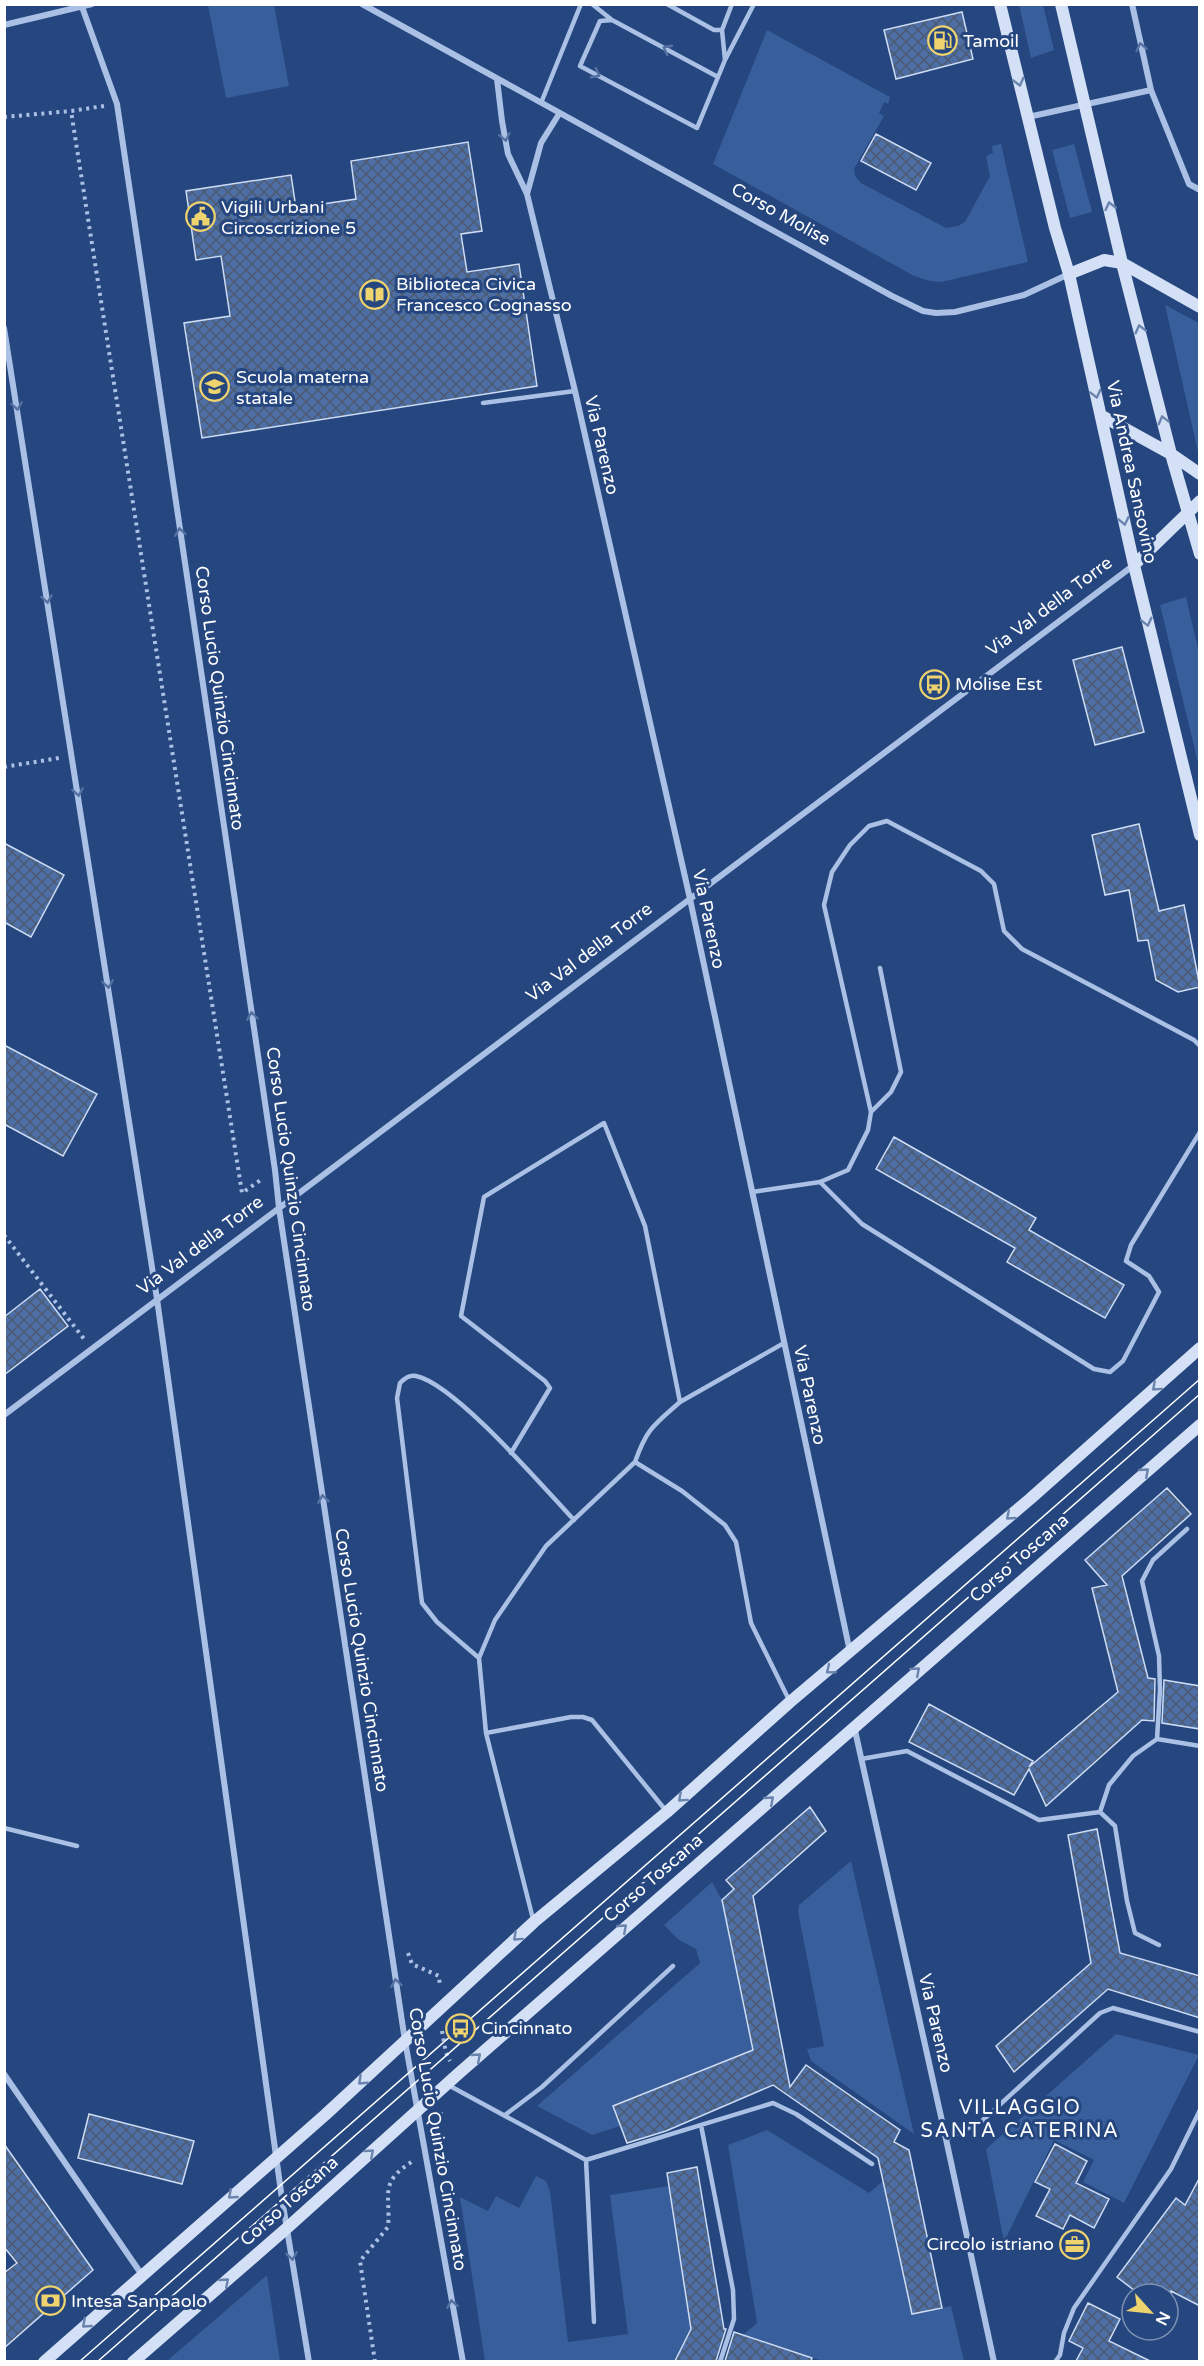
<svg xmlns="http://www.w3.org/2000/svg" width="1204" height="2366" font-family="'Varela Round',sans-serif">
  <style>
    .green { fill: #385e9b }
    .building { fill: url(#building-cross-hatch); stroke: #cddcf4; stroke-width: 1.5 }
    .lines { fill: none; stroke-linecap: round; stroke-linejoin: round }
    .path { stroke: #aac1e5; stroke-width: 4; stroke-dasharray: 3 4.5; stroke-linecap: butt }
    .lane { stroke: #aac1e5; stroke-width: 4.5 }
    .street { stroke: #aac1e5; stroke-width: 6 }
    .secondary { stroke: #d3e0f5; stroke-width: 12 }
    .tram { stroke: #fff; stroke-width: 1.5 }
    .oneway { stroke: #5471a2 }
    .oneway2 { stroke: #6b84ae }
    .labels { text-anchor: middle; dominant-baseline: central; stroke-width: 6; stroke-linejoin: round; paint-order: stroke }
    .poi-label { font-size: 18px; fill: #fff; stroke: #25467e; text-anchor: start }
    .street-label { font-size: 18px; fill: #fff; stroke: #25467e }
    .neighbourhood-label { font-size: 20px; letter-spacing: 1.5px; fill: #fff; stroke: #25467e }
  </style>
  <defs>
    <pattern id="building-cross-hatch" width="8" height="8" patternUnits="userSpaceOnUse" patternTransform="scale(1.5)"><rect width="8" height="8" fill="#4d6fa6"/><path d="M0 0l8 8M0 8l8-8" fill="none" stroke="#4c5a70"/></pattern>
  </defs>
  <rect width="100%" height="100%" fill="#25467e"/>
  <!-- green -->
  <path class="green" d="M208,5H274L289,86L226,98Z
    M1019,5H1043L1054,50L1031,58Z
    M767,30L890,97L888,104L884,102L879,113L884,116L854,169L855,176L861,183L946,228L958,226L965,222L990,176L986,156L993,153L992,146L1001,144L1028,262L941,282L930,281L914,276L713,164Z
    M1074,144L1092,212L1070,218L1052,150Z
    M1165,305L1199,323V453L1198,452Z
    M1186,597L1199,653V767L1160,605Z
    M851,1861L914,2134L811,2061L807,2049L824,2046L798,1911L799,1905Z
    M712,1882L722,1900L753,2050L614,2106L620,2126L592,2135L537,2106L700,1963L696,1949L679,1940L664,1925Z
    M1116,2034L1199,2055L1124,2203L1083,2182L1094,2160L1054,2140L1004,2242L986,2149Z
    M767,2130L869,2193L883,2181L912,2314L951,2306L964,2361H823L743,2335L757,2323L728,2145Z
    M536,2176L546,2181L550,2191L568,2342L628,2334L610,2195L669,2186L691,2329L675,2361H485L460,2197L488,2211L496,2196L519,2208Z
    M267,2275L280,2361H167Z"/>
  <!-- building -->
  <path class="building" d="M962,12L973,59L896,79L884,30Z
    M876,134L931,163L916,190L861,161Z
    M468,142L482,231L461,234L467,272L519,264L537,386L202,438L184,323L230,316L221,256L196,260L186,191L291,175L296,208L356,199L351,161Z
    M1122,647L1144,732L1095,745L1073,660Z
    M1139,824L1159,911L1184,905L1200,987L1178,992L1156,980L1148,940L1138,941L1129,890L1105,895L1092,835Z
    M4,843L64,875L31,937L4,922Z
    M4,1045L97,1094L63,1156L4,1124Z
    M894,1137L1036,1218L1029,1230L1124,1285L1105,1318L1007,1262L1015,1248L876,1169Z
    M40,1289L68,1326L4,1375V1317Z
    M1167,1488L1191,1514L1122,1576L1148,1678L1155,1679L1154,1721L1142,1720L1046,1806L1029,1769L1014,1795L909,1742L929,1704L1033,1761L1029,1767L1118,1692L1092,1588L1107,1585L1085,1560Z
    M1164,1680L1200,1686V1729L1162,1723Z
    M810,1807L826,1831L753,1896L790,2087L806,2065L900,2130L894,2142L909,2150L942,2308L912,2314L878,2158L773,2085L666,2131L627,2143L613,2106L753,2050L722,1900L734,1889L726,1880Z
    M1097,1829L1120,1953L1200,1976V2018L1108,1989L1014,2072L996,2046L1091,1963L1068,1835Z
    M89,2114L194,2141L182,2184L78,2158Z
    M4,2144L93,2270L4,2348V2273L17,2263L4,2247Z
    M1055,2144L1087,2161L1076,2183L1109,2199L1094,2228L1070,2215L1063,2229L1036,2216L1050,2189L1035,2182Z
    M697,2167L724,2329H726L716,2361H675L691,2329L667,2173Z
    M1200,2177V2306L1171,2291L1169,2294H1139L1117,2277L1176,2198L1185,2205Z
    M1088,2303L1120,2319L1109,2341L1150,2361H1076L1083,2348L1069,2341Z
    M734,2332L812,2358L811,2361H725Z"/>
  <g class="lines">
    <!-- path -->
    <path class="path" d="M104,106L71,111L242,1193L262,1179
      M4,117L71,111
      M4,767L59,758
      M4,1235L84,1339
      M408,1953L412,1964L439,1976L440,1987
      M442,2031L446,2053L450,2061
      M438,2137L441,2112
      M375,2362L360,2261L388,2227C391,2194 378,2183 413,2161"/>
    <!-- lane -->
    <path class="lane" d="M592,4L612,20L718,77
      M667,4L714,30H722
      M612,20L600,21L580,66L697,128L725,60L754,4
      M725,60L722,30L732,4
      M541,103L581,4
      M483,403L575,391
      M871,1112L891,1092L901,1072L880,968
      M820,1182L862,1224L1094,1369L1110,1372L1123,1361L1159,1292L1149,1276L1126,1261L1131,1245L1200,1132
      M752,1192L820,1182L848,1170L868,1130L871,1112L824,905L832,872L850,845L869,826L887,821L981,871L994,884L1004,931L1022,949L1194,1040L1200,1046
      M511,1453L550,1388L545,1381L461,1316L484,1197L604,1123L645,1226L680,1402L784,1343
      M635,1462C647,1428 654,1425 680,1402
      M479,1658L437,1622L422,1603L397,1398L400,1383C405,1378 409,1375 416,1376C455,1384 544,1488 574,1520
      M486,1733L571,1717H583L592,1720L667,1812
      M1157,1739L1160,1690L1159,1656L1142,1581L1153,1560L1187,1529
      M861,1759L907,1751L1039,1820L1100,1812L1115,1826L1127,1901L1135,1933L1159,1945
      M1100,1812L1109,1785L1133,1756L1157,1739L1200,1746
      M4,1828L77,1846
      M533,1919L486,1733L479,1658L495,1620L546,1546L635,1462L682,1491L725,1525L736,1542L751,1623L789,1700
      M450,2086L586,2160L594,2322
      M505,2115L542,2087L673,1966
      M701,2125L733,2290L734,2319L720,2362
      M946,2139L982,2121L1100,2013L1113,2008L1200,2032
      M586,2160L773,2103L796,2114L872,2164
      M1055,2362L1060,2355L1064,2333L1074,2308L1171,2169L1200,2110"/>
    <!-- street -->
    <path class="street" d="M81,4L117,104L275,1170L279,1208L405,2041L463,2362
      M362,4L892,296L923,311L936,313L955,312L1024,295L1069,274
      M1132,4L1151,90L1189,184L1200,190
      M4,25L92,4
      M497,79L502,121L508,154L527,194L575,391L690,899L850,1652
      M1028,117L1151,90
      M527,194L541,143L559,114
      M4,328L157,1299L282,2199L309,2362
      M4,1415L1134,565
      M854,1726L946,2139L994,2362
      M4,2074L142,2275"/>
    <!-- secondary -->
    <path class="secondary" d="M1000,4L1055,228L1069,274L1134,565L1200,835
      M1061,4L1122,263L1171,454L1200,554
      M1069,274L1104,260L1122,263L1200,307
      M1102,416L1171,454L1200,474
      M1134,565L1200,501
      M44,2362L325,2115L534,1922L667,1812L790,1702L1030,1499L1200,1348
      M133,2362L287,2228L458,2074L1200,1425"/>
    <!-- tram -->
    <path class="tram" d="M79,2362L1200,1379
      M97,2362L1200,1394"/>
  </g>
  <!-- one-way arrows -->
  <defs><path id="oneway-chevron" d="M-2-3.5L2.5 0L-2 3.5" fill="none" stroke-width="1.6" stroke-linecap="round" stroke-linejoin="round" transform="scale(1.5)"/></defs>
  <g class="oneway">
    <use href="#oneway-chevron" transform="translate(1141 47) rotate(-103)"/>
    <use href="#oneway-chevron" transform="translate(667 49) rotate(-152)"/>
    <use href="#oneway-chevron" transform="translate(596 74) rotate(28)"/>
    <use href="#oneway-chevron" transform="translate(505 137) rotate(79)"/>
    <use href="#oneway-chevron" transform="translate(17 406) rotate(81)"/>
    <use href="#oneway-chevron" transform="translate(180 532) rotate(-98)"/>
    <use href="#oneway-chevron" transform="translate(47 599) rotate(81)"/>
    <use href="#oneway-chevron" transform="translate(78 792) rotate(81)"/>
    <use href="#oneway-chevron" transform="translate(108 984) rotate(81)"/>
    <use href="#oneway-chevron" transform="translate(252 1016) rotate(-98)"/>
    <use href="#oneway-chevron" transform="translate(323 1499) rotate(-99)"/>
    <use href="#oneway-chevron" transform="translate(396 1983) rotate(-99)"/>
    <use href="#oneway-chevron" transform="translate(292 2256) rotate(81)"/>
    <use href="#oneway-chevron" transform="translate(452 2304) rotate(-100)"/>
  </g>
  <g class="oneway2">
    <use href="#oneway-chevron" transform="translate(1019 82) rotate(76)"/>
    <use href="#oneway-chevron" transform="translate(1110 206) rotate(-103)"/>
    <use href="#oneway-chevron" transform="translate(1140 329) rotate(-104)"/>
    <use href="#oneway-chevron" transform="translate(1096 394) rotate(76)"/>
    <use href="#oneway-chevron" transform="translate(1163 420) rotate(-104)"/>
    <use href="#oneway-chevron" transform="translate(1124 521) rotate(78)"/>
    <use href="#oneway-chevron" transform="translate(1147 622) rotate(76)"/>
    <use href="#oneway-chevron" transform="translate(1156 1387) rotate(138)"/>
    <use href="#oneway-chevron" transform="translate(1145 1472) rotate(-41)"/>
    <use href="#oneway-chevron" transform="translate(1010 1516) rotate(139)"/>
    <use href="#oneway-chevron" transform="translate(830 1670) rotate(141)"/>
    <use href="#oneway-chevron" transform="translate(916 1671) rotate(-41)"/>
    <use href="#oneway-chevron" transform="translate(682 1798) rotate(138)"/>
    <use href="#oneway-chevron" transform="translate(770 1800) rotate(-41)"/>
    <use href="#oneway-chevron" transform="translate(623 1928) rotate(-41)"/>
    <use href="#oneway-chevron" transform="translate(517 1937) rotate(138)"/>
    <use href="#oneway-chevron" transform="translate(477 2057) rotate(-41)"/>
    <use href="#oneway-chevron" transform="translate(362 2081) rotate(137)"/>
    <use href="#oneway-chevron" transform="translate(370 2153) rotate(-42)"/>
    <use href="#oneway-chevron" transform="translate(232 2195) rotate(139)"/>
    <use href="#oneway-chevron" transform="translate(225 2282) rotate(-41)"/>
    <use href="#oneway-chevron" transform="translate(86 2324) rotate(139)"/>
  </g>
  <!-- icons -->
  <defs>
    <symbol id="fuel-ring" viewBox="-11 -11 22 22"><circle r="9.5" fill="#25467e" stroke="#efd36e" stroke-width="1.5"/><path d="M-5.5-6h7V0h2V4h1.3V-2.5L3-4.5l.8-.8L6-3V5H2.5V1h-1V6h-7ZM-4.2-4.7v3.2H.2V-4.7Z" fill="#efd36e"/></symbol>
    <symbol id="civic-ring" viewBox="-11 -11 22 22"><circle r="9.5" fill="#25467e" stroke="#efd36e" stroke-width="1.5"/><path d="M-.6-6.5H3V-4.5H.6V-3L4-1V1h2V6H-6V1h2V-1L-.6-3ZM-1.2 2.5V6h2.4V2.5Z" fill="#efd36e"/></symbol>
    <symbol id="library-ring" viewBox="-11 -11 22 22"><circle r="9.5" fill="#25467e" stroke="#efd36e" stroke-width="1.5"/><path d="M-6-4Q-3-5.5-.7-3.5V5Q-3 3-6 4ZM6-4Q3-5.5 .7-3.5V5Q3 3 6 4Z" fill="#efd36e"/></symbol>
    <symbol id="school-ring" viewBox="-11 -11 22 22"><circle r="9.5" fill="#25467e" stroke="#efd36e" stroke-width="1.5"/><path d="M0-5L7-2L0 1L-7-2ZM-4 1L0 2.5L4 1V4Q0 6-4 4Z" fill="#efd36e"/></symbol>
    <symbol id="bus-ring" viewBox="-11 -11 22 22"><circle r="9.5" fill="#25467e" stroke="#efd36e" stroke-width="1.5"/><path d="M-5-6H5V4H4V6H2V4H-2V6H-4V4H-5ZM-3.5-4V0h7V-4ZM-3.5 1.2v1.5H-2V1.2ZM2 1.2v1.5H3.5V1.2Z" fill="#efd36e"/></symbol>
    <symbol id="office-ring" viewBox="-11 -11 22 22"><circle r="9.5" fill="#25467e" stroke="#efd36e" stroke-width="1.5"/><path d="M-6-3h4V-5.5h4V-3h4V5H-6ZM-1-4.5V-3h2v-1.5ZM-6 0V1H6V0Z" fill="#efd36e"/></symbol>
    <symbol id="bank-ring" viewBox="-11 -11 22 22"><circle r="9.5" fill="#25467e" stroke="#efd36e" stroke-width="1.5"/><path d="M-6-4H6V4H-6ZM0-2.3a2.3 2.3 0 1 0 0 4.6a2.3 2.3 0 1 0 0-4.6Z" fill="#efd36e"/></symbol>
  </defs>
  <g fill-rule="evenodd">
    <use href="#fuel-ring" x="926" y="24" width="33" height="33"/>
    <use href="#civic-ring" x="184" y="200" width="33" height="33"/>
    <use href="#library-ring" x="358" y="278" width="33" height="33"/>
    <use href="#school-ring" x="198" y="370" width="33" height="33"/>
    <use href="#bus-ring" x="918" y="668" width="33" height="33"/>
    <use href="#bus-ring" x="444" y="2012" width="33" height="33"/>
    <use href="#office-ring" x="1058" y="2228" width="33" height="33"/>
    <use href="#bank-ring" x="34" y="2284" width="33" height="33"/>
  </g>
  <g class="labels">
    <!-- poi labels -->
    <g class="poi-label">
      <text x="963" y="41">Tamoil</text>
      <text x="221" y="207">Vigili Urbani<tspan x="221" dy="21">Circoscrizione 5</tspan></text>
      <text x="396" y="284">Biblioteca Civica<tspan x="396" dy="21">Francesco Cognasso</tspan></text>
      <text x="236" y="377">Scuola materna<tspan x="236" dy="21">statale</tspan></text>
      <text x="955" y="684">Molise Est</text>
      <text x="481" y="2028">Cincinnato</text>
      <text x="1054" y="2244" text-anchor="end">Circolo istriano</text>
      <text x="71" y="2301">Intesa Sanpaolo</text>
    </g>
    <!-- street labels -->
    <g class="street-label">
      <text transform="translate(781 214) rotate(29)">Corso Molise</text>
      <text transform="translate(602 445) rotate(77)">Via Parenzo</text>
      <text transform="translate(1132 472) rotate(78)">Via Andrea Sansovino</text>
      <text transform="translate(1049 606) rotate(-37)">Via Val della Torre</text>
      <text transform="translate(220 698) rotate(82)">Corso Lucio Quinzio Cincinnato</text>
      <text transform="translate(709 919) rotate(78)">Via Parenzo</text>
      <text transform="translate(589 952) rotate(-37)">Via Val della Torre</text>
      <text transform="translate(291 1179) rotate(82)">Corso Lucio Quinzio Cincinnato</text>
      <text transform="translate(200 1245) rotate(-37)">Via Val della Torre</text>
      <text transform="translate(810 1395) rotate(78)">Via Parenzo</text>
      <text transform="translate(1019 1558) rotate(-41)">Corso Toscana</text>
      <text transform="translate(362 1660) rotate(81)">Corso Lucio Quinzio Cincinnato</text>
      <text transform="translate(653 1878) rotate(-41)">Corso Toscana</text>
      <text transform="translate(936 2023) rotate(77)">Via Parenzo</text>
      <text transform="translate(438 2139) rotate(80)">Corso Lucio Quinzio Cincinnato</text>
      <text transform="translate(289 2201) rotate(-42)">Corso Toscana</text>
    </g>
    <!-- neighbourhood labels -->
    <g class="neighbourhood-label">
      <text x="1020" y="2108">VILLAGGIO<tspan x="1020" dy="23">SANTA CATERINA</tspan></text>
    </g>
  </g>
  <!-- border -->
  <rect width="1204" height="2366" fill="none" stroke="#ffffff" stroke-width="12"/>
  <!-- north arrow -->
  <g transform="translate(1150 2312) rotate(117)"><circle r="28" fill="#25467e" stroke="#7c90b2" stroke-width="1.5"/>
  <path d="M0-4.5L10 22L0 15L-10 22Z" fill="#efd36e"/>
  <text y="-9" font-size="16" font-weight="bold" text-anchor="middle" fill="#ffffff">N</text>
  </g>
</svg>
